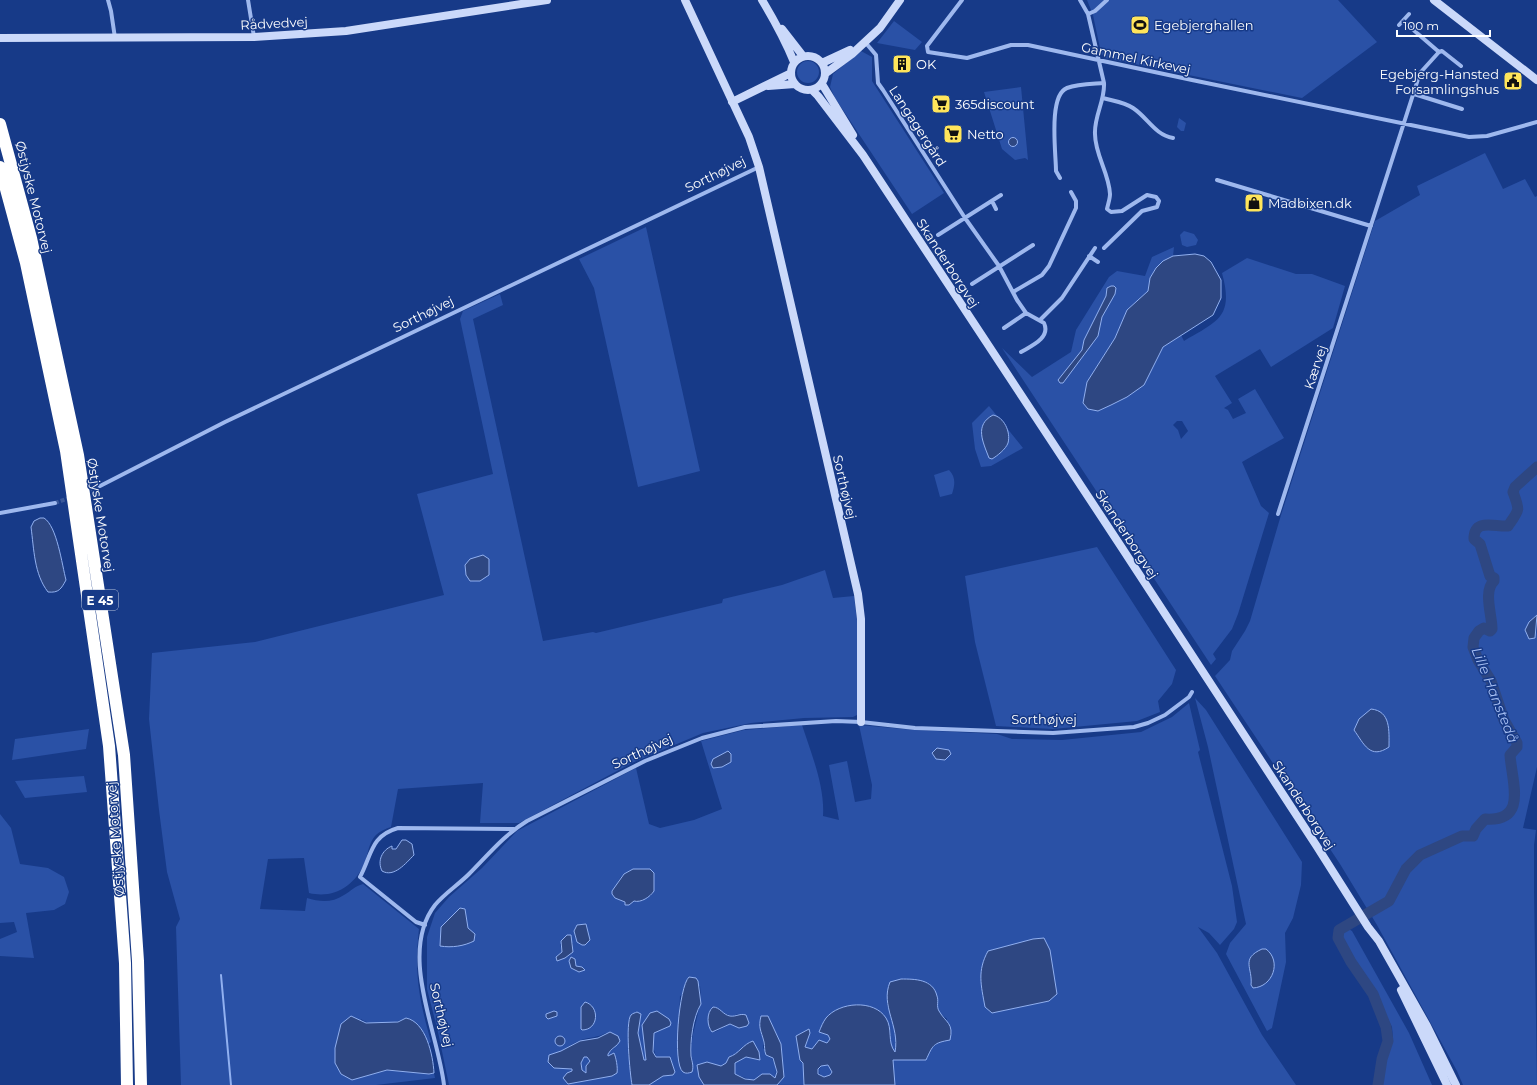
<svg xmlns="http://www.w3.org/2000/svg" width="1537" height="1085" font-family="Montserrat,sans-serif">
  <style>
    .green { fill: #2a51a6; fill-rule: evenodd }
    .water { fill: #2e4782; stroke: #91b0f0; fill-rule: evenodd }
    .lines { fill: none; stroke-linecap: round; stroke-linejoin: round }
    .stream { stroke: #91b0f0; stroke-width: 2 }
    .river { stroke: #2e4782; stroke-width: 11 }
    .street-tunnel { stroke: #3a589a; stroke-width: 4; stroke-dasharray: 4 2; stroke-linecap: butt }
    .street { stroke: #9eb8ee; stroke-width: 4 }
    .secondary { stroke: #cbd9fa; stroke-width: 8 }
    .highway { stroke: #fff; stroke-width: 12 }
    .labels { text-anchor: middle; dominant-baseline: central; stroke-width: 3; stroke-linejoin: round; paint-order: stroke }
    .shield { fill: #173a88; stroke: #b9c4db; stroke-width: 1 }
    .shield-label { font-size: 12px; font-weight: bold; fill: #fff }
    .street-label { font-size: 13px; fill: #fff; stroke: #173a88 }
    .poi-label { font-size: 13px; fill: #fff; stroke: #173a88; text-anchor: start }
    .water-label { font-size: 14px; font-style: italic; fill: #aac2f5; stroke: #173a88 }
  </style>
  <rect width="100%" height="100%" fill="#173a88"/>
  <!-- green -->
  <path class="green" d="M1087,0H1338L1377,42L1302,98L1105,58L1101,53L1093,15Z
    M894,21L922,42L915,50L877,43Z
    M861,51L872,57V81L944,193L912,214L835,98L830,87L833,74Z
    M797 72a11 11 0 1 1 22 0a11 11 0 1 1-22 0Z
    M1021,87L1028,160L1025,158L1015,160L1002,149L984,92Z
    M1179,118L1186,123L1184,131H1181L1177,127Z
    M1485,153L1503,189L1525,179L1535,197L1537,196V615L1533,618L1537,634V631V767L1523,828L1536,830L1534,845V891L1537,1085H1463L1457,1071L1377,925L1340,864L1215,676L1230,660L1232,651L1245,631L1250,621L1281,515L1375,221L1420,195L1417,186Z
    M646,227L700,471L638,487L594,288L579,259Z
    M1184,231L1194,234L1198,240L1196,245L1187,247L1182,245L1180,235Z
    M1174,247L1173,256L1163,261L1156,268L1150,278L1148,291L1127,310L1115,338L1087,382L1083,403L1098,411L1127,397L1153,367L1163,347L1181,335L1184,341C1218,321 1234,317 1222,273L1247,258L1296,274H1312L1345,286L1333,328L1271,367L1260,349L1215,376L1232,403L1224,408L1228,410L1233,419L1246,413L1238,399L1255,389L1284,438L1242,462L1261,506L1269,513L1238,614L1232,629L1213,654L1216,659L1211,665L1002,348L1032,377L1071,352L1076,330L1109,277L1117,271L1145,276L1152,257ZM1177,421H1182L1188,431L1181,439L1178,430L1173,425Z
    M500,294L503,305L473,319L543,641L593,632L596,633L722,603L723,599L782,585L825,570L833,598L854,596L857,620V715L853,717L804,718L751,723L703,733L634,762L519,823H480L483,783L398,789L391,827C385,829 380,831 375,836C369,843 368,853 365,862C355,886 334,899 309,893L304,858L268,859L260,909L305,911L307,898C320,902 332,903 344,895C351,891 355,886 363,884L419,929C414,974 419,999 431,1042L428,1044L422,1031L406,1018C395,1024 371,1027 361,1019L363,1077L387,1070L429,1074L434,1073L435,1078L376,1085H181L176,927L180,919L167,872L159,810L149,719L152,653L255,642L444,595L417,494L493,474L460,319L463,311Z
    M989,406L1023,448L991,466L981,467L975,449L972,423Z
    M949,470C956,477 955,485 952,494L940,497L934,475Z
    M1097,547L1176,670L1172,684L1158,701L1160,712L1137,721L1053,729L996,726L975,642L965,576Z
    M1195,698L1206,710L1302,862L1301,885L1293,918L1285,933L1286,962L1272,1028L1267,1031L1226,954L1230,943L1246,924L1208,747Z
    M1189,703L1200,750L1198,752L1232,886L1237,922L1234,929L1220,945L1209,933L1198,927L1217,953L1262,1035L1296,1085H895L893,1060H926C930,1051 932,1042 944,1041L947,1019L939,1012L937,1006L938,1001L929,983C914,979 904,978 890,983L887,1005L892,1016L895,1030V1053L890,1044L891,1031L866,1005L840,1008L819,1031L827,1034L830,1039L827,1043L812,1050L805,1047L810,1033L797,1036L800,1060L803,1063L804,1085H777L784,1077L781,1044L768,1016H761C757,1030 765,1036 763,1048C772,1057 778,1065 775,1078L754,1081L735,1074L734,1063L746,1057L759,1060L740,1050L736,1055L729,1057L726,1063L720,1066L707,1062L699,1077L704,1085H649C654,1077 665,1075 673,1075L675,1072L670,1057H656L652,1042L654,1033L669,1026V1019L644,1042L647,1060H644L638,1033L640,1014L628,1022V1051L632,1085H449L438,1032L427,989V937L435,913L449,897L482,868L517,831L636,768L649,824L660,828L694,820L722,809L701,741L744,730L802,725C811,753 825,786 823,816L839,820L829,765L847,761L855,802L871,799L872,785L859,725L915,730L997,734L1012,739L1062,740L1141,732L1172,717ZM633,869H644L654,875L653,893C642,904 628,901 615,898C616,884 618,875 633,869ZM586,924L590,940L575,938L574,931ZM573,943V950L556,957L562,952L560,944ZM1009,946L1049,1001L992,1013L988,951ZM700,986C704,1012 686,1036 693,1063L680,1067L678,1050L680,996ZM725,1014L733,1016L738,1014L749,1023L747,1026L739,1028L730,1024L715,1032ZM606,1033L615,1048L609,1052L608,1056L616,1057L617,1066L612,1076L568,1084L572,1068L551,1064C559,1054 568,1045 581,1040C590,1037 597,1038 606,1033Z
    M89,729L86,749L12,760L15,739Z
    M84,776L87,792L25,798L15,781Z
    M0,814L11,828L20,864L48,868L64,877L69,892L65,904L54,910L26,913L34,958L0,956V939L17,932L14,922L0,923Z
    M1347,928L1352,931L1409,1033L1432,1085H1382L1385,1061L1393,1039L1392,1027L1365,974L1341,939V933Z
    M584,1057H587L590,1061L586,1066V1073L582,1070L581,1063Z
    M819 1071a6 6 0 1 1 12 0a6 6 0 1 1-12 0Z"/>
  <!-- water -->
  <path class="water" d="M1008.5 142a4.5 4.5 0 1 1 9 0a4.5 4.5 0 1 1-9 0Z
    M1195,254L1204,256L1211,262L1221,280V298L1213,315L1163,347L1144,385L1127,397L1111,405L1098,411L1088,409L1083,403L1087,382L1115,338L1127,310L1148,291L1150,278L1156,268L1163,261L1173,256Z
    M1111,286H1114L1116,288L1115,294L1102,317L1098,336L1063,383H1060L1058,380L1082,350L1084,340L1106,296L1107,288Z
    M993,415C1004,417 1011,432 1008,443C1006,449 997,456 992,459L989,458C983,442 974,425 993,415Z
    M40,518H44C57,526 62,565 66,580C61,589 59,593 48,592C34,574 34,549 31,527L34,521Z
    M483,555L489,559V575L480,581H470L466,575L465,565L470,559Z
    M1537,615L1535,638L1529,639L1525,630L1529,622Z
    M1371,709C1391,711 1389,731 1389,747C1370,760 1364,744 1354,730L1359,719Z
    M937,748L949,750L951,754L945,760L936,759L932,753Z
    M728,751L731,754V762L722,767L713,768L711,764L713,759Z
    M402,840H406L412,844L414,855C406,863 394,878 382,871C377,861 382,850 392,846V849H396Z
    M633,869H650L654,873V891C650,897 641,903 634,901L629,905H625V902L615,898L612,894V891L624,874Z
    M460,908L465,909L468,928L475,934L474,941C464,946 452,948 440,946L441,927Z
    M586,924L590,940L585,945H582L577,942L574,931L577,925Z
    M567,935H571L573,952L565,958L557,961L556,957L562,952L561,941Z
    M1044,938L1050,950L1057,994L1049,1001L992,1013L985,1007C981,985 977,971 988,951L1033,939Z
    M1262,949H1266C1282,961 1273,987 1253,988L1251,985C1253,968 1240,959 1262,949Z
    M571,957L575,959L576,966L582,967L585,970L579,972L571,968L569,961Z
    M689,977L696,978L698,981L701,1004C693,1017 690,1041 691,1056C692,1062 694,1066 692,1072C689,1073 686,1074 683,1072C672,1064 679,986 689,977Z
    M901,979C915,979 933,979 937,996C939,1001 936,1006 939,1011C946,1023 954,1023 950,1040C933,1043 933,1045 926,1060H893L895,1085H804L803,1063L800,1060L796,1036L809,1029L810,1033L805,1047L812,1049L819,1040L827,1043L830,1039L828,1035L819,1032C821,1027 823,1022 826,1018C839,1002 874,999 886,1018C893,1029 887,1042 895,1052C900,1026 880,1006 890,982ZM828,1065L832,1072L830,1075L824,1077L818,1074V1069L821,1066Z
    M585,1002C600,1006 599,1030 582,1030L581,1029V1007Z
    M713,1007C720,1007 723,1015 730,1016C736,1017 740,1013 746,1015L749,1023L747,1026L739,1028L730,1024L712,1032C707,1026 706,1013 713,1007Z
    M554,1011L557,1012V1016L548,1019L546,1017V1014Z
    M657,1011L669,1019L671,1023L670,1026L654,1033L653,1052L656,1057H670L675,1072L673,1075L663,1076L649,1085H632C630,1074 625,1022 631,1015C633,1013 635,1013 637,1012L641,1014L638,1033L644,1060H646L642,1025L650,1013Z
    M351,1016L366,1023L398,1022L406,1018C426,1022 433,1055 434,1073L429,1074L387,1070L352,1080L341,1074L335,1063V1048L341,1024Z
    M761,1016H768L781,1044L784,1077L777,1085H704L699,1077L697,1065L707,1062L721,1066L726,1063L729,1057C739,1054 743,1044 753,1041L759,1052L760,1060L746,1057L735,1063V1074L745,1079L754,1080L762,1074H770L775,1078L777,1072L773,1058L766,1055C764,1050 765,1047 764,1042C761,1030 758,1028 761,1016Z
    M610,1032L618,1036L620,1041C617,1047 611,1048 608,1054V1056L614,1053C616,1057 618,1068 617,1073L612,1076L568,1084L563,1078L567,1073L572,1071V1069L554,1068L548,1062L549,1055L561,1051L580,1041L598,1038ZM584,1057H587L590,1061L586,1066V1073L582,1070L581,1063Z
    M555 1041a5 5 0 1 1 10 0a5 5 0 1 1-10 0Z"/>
  <g class="lines">
    <!-- stream -->
    <path class="stream" d="M221,975L231,1085"/>
    <!-- river -->
    <path class="river" d="M1378,1085L1382,1059L1388,1041L1386,1027L1373,994L1351,962L1338,938L1339,930L1389,901L1406,869L1420,855L1462,836H1473L1476,829L1485,819C1528,822 1512,783 1510,755L1517,747V743L1504,720L1491,681L1478,660L1473,647L1474,638L1479,631L1484,628L1490,631L1492,629C1492,615 1483,591 1494,581V578L1490,576L1480,544L1474,539C1474,518 1494,527 1508,526C1520,509 1520,511 1513,492L1515,487L1537,467"/>
    <!-- street-tunnel -->
    <path class="street-tunnel" d="M85,492L100,486
      M55,503L72,497"/>
    <!-- street -->
    <path class="street" d="M108,0L111,11L115,38
      M248,0L254,37
      M962,0L927,46L928,52L967,58L1011,45H1028L1192,80L1469,137L1487,136L1537,122
      M1080,0L1088,14L1104,83C1105,101 1094,116 1095,134C1095,155 1109,173 1110,194C1110,199 1108,204 1107,209L1111,212L1122,211L1147,195L1156,197L1159,201L1157,207L1142,211L1104,248
      M1088,14L1095,11L1107,0
      M1403,21L1439,52
      M1399,25L1409,14
      M865,42L876,55L878,83L883,90L965,218L999,266L1017,300L1026,313L1044,323C1051,338 1031,346 1021,352
      M1414,94L1462,109
      M1103,98C1113,101 1124,102 1133,108C1148,118 1155,135 1173,138
      M1060,178L1056,171C1056,154 1048,95 1067,88C1078,84 1093,84 1104,83
      M1217,180L1371,226
      M992,201L996,209
      M938,235L1001,195
      M1089,256L1098,262
      M972,284L1033,245
      M1013,292L1042,275L1049,266L1076,208V201L1071,192
      M1040,320L1062,298L1095,248
      M1004,328L1026,313
      M100,486L225,422L759,167
      M0,513L55,503
      M1278,514L1420,73L1439,52L1442,51L1461,66
      M425,925L416,922L360,877C372,855 370,836 398,828L514,829
      M444,1085C438,1032 398,953 435,905C445,893 458,885 469,874C488,855 504,835 527,821L645,761L702,738L745,727L836,721L861,722L915,728L1053,733L1134,727L1148,723L1165,715L1189,697L1192,692"/>
    <!-- secondary -->
    <path class="secondary" d="M685,0L749,137L759,167L858,594L861,619V722
      M762,0C774,20 785,40 794,62
      M1434,0L1537,80
      M782,29L803,56
      M0,38L254,37L346,31L547,0
      M791 73a17 17 0 1 1 34 0a17 17 0 1 1-34 0Z
      M822,63L850,50
      M826,73L852,54L880,28L900,0
      M822,84L853,135
      M768,86L795,84
      M812,90L818,96L863,155L1122,548L1316,845L1368,927L1379,941L1427,1026L1456,1085
      M732,102L791,73
      M1401,990L1447,1085"/>
    <!-- highway -->
    <path class="highway" d="M0,124L31,238L78,455L124,755L138,961L141,1085
      M0,167L26,263L66,451L109,746L125,963L127,1085"/>
  </g>
  <!-- icons -->
  <defs>
    <symbol id="stadium-square" viewBox="-11 -11 22 22"><rect x="-9" y="-9" width="18" height="18" rx="4" fill="#ffe55b" stroke="#173a88"/><path d="M0-5a6.5 5 0 1 0 0 10a6.5 5 0 1 0 0-10ZM-3.5-1.8h7v3.6h-7Z" fill="#111"/></symbol>
    <symbol id="building-square" viewBox="-11 -11 22 22"><rect x="-9" y="-9" width="18" height="18" rx="4" fill="#ffe55b" stroke="#173a88"/><path d="M-4-6H4V6H1V3H-1V6H-4ZM-2.5-4.3h1.7v1.8h-1.7ZM.8-4.3h1.7v1.8H.8ZM-2.5-1h1.7V.8h-1.7ZM.8-1h1.7V.8H.8Z" fill="#111"/></symbol>
    <symbol id="civic-square" viewBox="-11 -11 22 22"><rect x="-9" y="-9" width="18" height="18" rx="4" fill="#ffe55b" stroke="#173a88"/><path d="M-.6-6.5H3V-4.5H.6V-3L4-1V1h2V6H-6V1h2V-1L-.6-3ZM-1.2 2.5V6h2.4V2.5Z" fill="#111"/></symbol>
    <symbol id="supermarket-square" viewBox="-11 -11 22 22"><rect x="-9" y="-9" width="18" height="18" rx="4" fill="#ffe55b" stroke="#173a88"/><path d="M-6-5.5h2.5l.6 2H6L4.5 2H-2.5L-4.4-4H-6ZM-1.5 3.2a1.3 1.3 0 1 0 .1 0ZM3 3.2a1.3 1.3 0 1 0 .1 0Z" fill="#111"/></symbol>
    <symbol id="shop-square" viewBox="-11 -11 22 22"><rect x="-9" y="-9" width="18" height="18" rx="4" fill="#ffe55b" stroke="#173a88"/><path d="M-5-2.5h2.3a2.7 3.5 0 0 1 5.4 0H5L5.5 6h-11ZM-1.5-2.5h3a1.5 2.3 0 0 0-3 0Z" fill="#111"/></symbol>
  </defs>
  <g fill-rule="evenodd">
    <use href="#stadium-square" x="1129" y="14" width="22" height="22"/>
    <use href="#building-square" x="891" y="53" width="22" height="22"/>
    <use href="#civic-square" x="1502" y="70" width="22" height="22"/>
    <use href="#supermarket-square" x="930" y="93" width="22" height="22"/>
    <use href="#supermarket-square" x="942" y="123" width="22" height="22"/>
    <use href="#shop-square" x="1243" y="192" width="22" height="22"/>
  </g>
  <g class="labels">
    <!-- shield labels -->
    <rect class="shield" x="82" y="590" width="36" height="20" rx="3"/>
    <g class="shield-label">
      <text x="100" y="600">E 45</text>
    </g>
    <!-- street labels -->
    <g class="street-label">
      <text transform="translate(274 23) rotate(-3)">Rådvedvej</text>
      <text transform="translate(1136 58) rotate(12)">Gammel Kirkevej</text>
      <text transform="translate(918 126) rotate(57)">Langagergård</text>
      <text transform="translate(715 174) rotate(-26)">Sorthøjvej</text>
      <text transform="translate(34 197) rotate(76)">Østjyske Motorvej</text>
      <text transform="translate(948 263) rotate(57)">Skanderborgvej</text>
      <text transform="translate(423 314) rotate(-26)">Sorthøjvej</text>
      <text transform="translate(1315 367) rotate(-72)">Kærvej</text>
      <text transform="translate(845 487) rotate(77)">Sorthøjvej</text>
      <text transform="translate(101 515) rotate(81)">Østjyske Motorvej</text>
      <text transform="translate(1127 534) rotate(57)">Skanderborgvej</text>
      <text x="1044" y="719">Sorthøjvej</text>
      <text transform="translate(642 751) rotate(-25)">Sorthøjvej</text>
      <text transform="translate(1304 805) rotate(57)">Skanderborgvej</text>
      <text transform="translate(115 839) rotate(-94)">Østjyske Motorvej</text>
      <text transform="translate(442 1015) rotate(77)">Sorthøjvej</text>
    </g>
    <!-- poi labels -->
    <g class="poi-label">
      <text x="1154" y="25">Egebjerghallen</text>
      <text x="916" y="64">OK</text>
      <text x="1499" y="74" text-anchor="end">Egebjerg-Hansted<tspan x="1499" dy="15">Forsamlingshus</tspan></text>
      <text x="955" y="104">365discount</text>
      <text x="967" y="134">Netto</text>
      <text x="1268" y="203">Madbixen.dk</text>
    </g>
    <!-- water labels -->
    <g class="water-label">
      <text transform="translate(1495 695) rotate(68)">Lille Hanstedå</text>
    </g>
  </g>
  <!-- scale -->
  <path d="M1397 30v6h93v-6" fill="none" stroke="#ffffff" stroke-width="2"/>
  <text x="1403" y="30" font-size="12" fill="#ffffff" stroke="#173a88" stroke-width="3" paint-order="stroke">100 m</text>
</svg>
